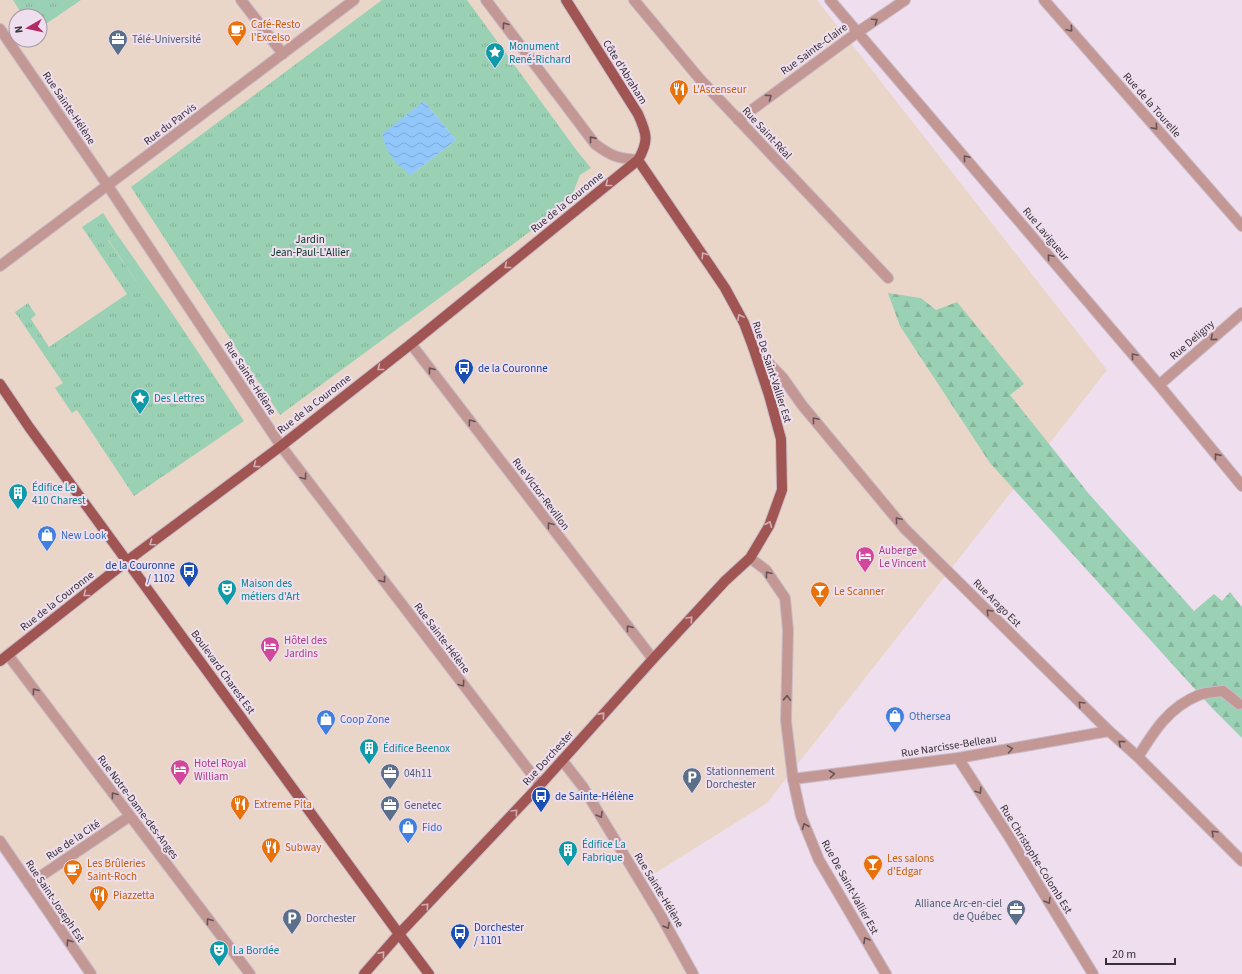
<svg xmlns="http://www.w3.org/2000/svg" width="1242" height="974" font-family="'Source Sans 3',sans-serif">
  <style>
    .commercial { fill: #ead6c8; fill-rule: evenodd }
    .green { fill: #9ad1b4 }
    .forest { fill: url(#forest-firs) }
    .park { fill: url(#park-tufts); fill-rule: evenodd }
    .water { fill: url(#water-waves) }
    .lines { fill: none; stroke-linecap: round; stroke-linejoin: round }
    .minor-casing { stroke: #c9bbc9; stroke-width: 12 }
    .tertiary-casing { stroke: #c9bbc9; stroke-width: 12 }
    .primary-casing { stroke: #c9bbc9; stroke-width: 12 }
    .minor { stroke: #c39794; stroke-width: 10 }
    .tertiary { stroke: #c39794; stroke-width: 10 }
    .primary { stroke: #a05552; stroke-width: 10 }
    .oneway { stroke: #685457 }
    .oneway2 { stroke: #d3aeb7 }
    .labels { text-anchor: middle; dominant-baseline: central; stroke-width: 4; stroke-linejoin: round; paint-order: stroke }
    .food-label { font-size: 11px; fill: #c56008; stroke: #eedeee; text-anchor: start }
    .service-label { font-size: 11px; fill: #4e5e75; stroke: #eedeee; text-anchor: start }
    .culture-label { font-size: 11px; fill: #0d838f; stroke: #eedeee; text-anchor: start }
    .street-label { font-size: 11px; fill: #373036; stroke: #eedeee }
    .park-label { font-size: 11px; fill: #073422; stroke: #eedeee }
    .transit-label { font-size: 11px; fill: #164399; stroke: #eedeee; text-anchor: start }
    .shop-label { font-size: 11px; fill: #366cbe; stroke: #eedeee; text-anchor: start }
    .hotel-label { font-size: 11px; fill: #b23c85; stroke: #eedeee; text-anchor: start }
  </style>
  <defs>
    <pattern id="forest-firs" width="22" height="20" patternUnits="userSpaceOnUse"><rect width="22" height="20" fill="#9ad1b4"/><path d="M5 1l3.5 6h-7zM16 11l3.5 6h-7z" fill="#85b49b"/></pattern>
    <pattern id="park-tufts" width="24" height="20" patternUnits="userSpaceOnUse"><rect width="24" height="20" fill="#9ad1b4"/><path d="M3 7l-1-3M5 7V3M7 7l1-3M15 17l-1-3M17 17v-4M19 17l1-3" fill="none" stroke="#85b49b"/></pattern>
    <pattern id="water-waves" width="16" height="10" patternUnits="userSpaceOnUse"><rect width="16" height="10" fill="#91c7fb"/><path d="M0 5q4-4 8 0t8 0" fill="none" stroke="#7eabd8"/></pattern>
  </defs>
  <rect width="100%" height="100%" fill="#eedeee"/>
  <!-- commercial -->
  <path class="commercial" d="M0,0H817L1107,370L767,803L641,882L693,974H90L0,841ZM16,16H40V40H16Z"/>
  <!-- green -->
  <path class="green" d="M116,233L172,313L162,320L108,239Z"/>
  <!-- forest -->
  <path class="forest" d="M888,293L921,298L936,310L957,302L1024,384L1010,395L1089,494L1194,611L1214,594L1222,601L1230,592L1242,607V738L1212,708L990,463L900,326Z"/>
  <!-- park -->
  <path class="park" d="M13,0H81L40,28V16H23Z
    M382,0H467L577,151L591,168L580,175L569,203L280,415L131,187ZM424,101L456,140L411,175Z
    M103,213L116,233L108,240L162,319L172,313L244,421L134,496L77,410L72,413L55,388L63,383L15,312L28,303L36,315L31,319L49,347L127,294L82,227Z"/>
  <!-- water -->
  <path class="water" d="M424,101L456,140L411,175C393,161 387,155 382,134Z"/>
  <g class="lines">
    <defs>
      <path id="minor" d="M241,0L283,54
        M486,0L595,144C612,157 618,158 638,160
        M634,0L699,78L888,278
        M830,0L1159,385L1242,486
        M1044,0L1242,226
        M0,29L108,186L281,446L540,785
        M738,120L858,32L905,0
        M0,266L354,0
        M411,344L653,659
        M753,347L783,378L802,405L905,529L1109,731L1138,757L1242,861
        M1159,385L1242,313
        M8,655L250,974
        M1138,757C1154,731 1169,707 1199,695C1206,692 1216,692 1223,691L1239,704
        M958,758L1008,835L1093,974
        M562,760L583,787L661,916L693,974
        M793,779L958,758L1109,731
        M0,841L91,974
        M29,884L130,816"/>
      <path id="tertiary" d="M750,558L766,570L785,598L788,630L786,721L793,779L801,816L819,860L886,974"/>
      <path id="primary" d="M0,384L29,427L399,934L429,974
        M0,661L127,561L281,446L411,344L638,160C649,141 647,134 638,114L566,0
        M364,974L399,934L540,785L653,659L725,581L750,558L769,526L782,490L781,439L769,395L753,347L744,323L725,288L638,160"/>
    </defs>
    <!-- minor casing -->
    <use href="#minor" class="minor-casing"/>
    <!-- tertiary casing -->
    <use href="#tertiary" class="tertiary-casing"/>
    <!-- primary casing -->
    <use href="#primary" class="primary-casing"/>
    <!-- minor -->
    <use href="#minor" class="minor"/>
    <!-- tertiary -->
    <use href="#tertiary" class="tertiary"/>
    <!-- primary -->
    <use href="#primary" class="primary"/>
  </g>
  <!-- one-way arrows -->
  <defs><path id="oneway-chevron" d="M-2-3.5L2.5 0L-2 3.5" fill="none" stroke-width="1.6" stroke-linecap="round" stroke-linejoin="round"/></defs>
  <g class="oneway">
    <use href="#oneway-chevron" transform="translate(875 21) rotate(-34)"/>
    <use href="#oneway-chevron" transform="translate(505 25) rotate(-127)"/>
    <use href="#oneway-chevron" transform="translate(1070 29) rotate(49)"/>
    <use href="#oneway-chevron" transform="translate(769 97) rotate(-36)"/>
    <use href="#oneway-chevron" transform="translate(1155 127) rotate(49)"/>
    <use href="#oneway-chevron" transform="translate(592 139) rotate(-129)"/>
    <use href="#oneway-chevron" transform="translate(966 158) rotate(-130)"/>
    <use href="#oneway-chevron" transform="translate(1050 257) rotate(-130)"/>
    <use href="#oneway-chevron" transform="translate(1213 338) rotate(139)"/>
    <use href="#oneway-chevron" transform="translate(1134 356) rotate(-130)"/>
    <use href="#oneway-chevron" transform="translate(431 370) rotate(-128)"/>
    <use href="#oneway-chevron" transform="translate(815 420) rotate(-130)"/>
    <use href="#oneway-chevron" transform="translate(471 422) rotate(-127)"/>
    <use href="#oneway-chevron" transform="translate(1217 456) rotate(-129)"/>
    <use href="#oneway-chevron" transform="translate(304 477) rotate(53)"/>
    <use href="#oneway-chevron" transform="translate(898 520) rotate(-130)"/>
    <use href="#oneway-chevron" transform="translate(550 525) rotate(-127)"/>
    <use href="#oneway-chevron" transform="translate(768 574) rotate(-128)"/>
    <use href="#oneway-chevron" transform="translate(383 580) rotate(53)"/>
    <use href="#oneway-chevron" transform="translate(989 612) rotate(-135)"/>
    <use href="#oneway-chevron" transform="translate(629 628) rotate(-127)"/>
    <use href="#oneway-chevron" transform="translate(462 684) rotate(53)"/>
    <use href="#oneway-chevron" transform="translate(35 691) rotate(-127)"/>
    <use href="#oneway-chevron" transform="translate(787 698) rotate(-88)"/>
    <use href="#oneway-chevron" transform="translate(1081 704) rotate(-135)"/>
    <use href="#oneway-chevron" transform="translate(1121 743) rotate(-139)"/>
    <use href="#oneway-chevron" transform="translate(1010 749) rotate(-10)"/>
    <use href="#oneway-chevron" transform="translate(832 774) rotate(-7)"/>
    <use href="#oneway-chevron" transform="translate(979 791) rotate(57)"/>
    <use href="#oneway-chevron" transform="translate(114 795) rotate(-127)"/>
    <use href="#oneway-chevron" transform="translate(600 815) rotate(59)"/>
    <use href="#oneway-chevron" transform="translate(805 826) rotate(-112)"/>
    <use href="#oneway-chevron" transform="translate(1214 833) rotate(-135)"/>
    <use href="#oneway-chevron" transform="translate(1048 901) rotate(59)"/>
    <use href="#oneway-chevron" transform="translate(209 921) rotate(-127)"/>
    <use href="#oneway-chevron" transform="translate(667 926) rotate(61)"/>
    <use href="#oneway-chevron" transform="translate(866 940) rotate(-120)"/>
    <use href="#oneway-chevron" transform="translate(69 942) rotate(-124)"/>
  </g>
  <g class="oneway2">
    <use href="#oneway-chevron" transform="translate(608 184) rotate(142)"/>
    <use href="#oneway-chevron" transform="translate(704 255) rotate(-124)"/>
    <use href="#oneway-chevron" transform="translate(507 266) rotate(141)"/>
    <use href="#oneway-chevron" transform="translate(740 317) rotate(-118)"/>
    <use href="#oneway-chevron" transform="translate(380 368) rotate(142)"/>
    <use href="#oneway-chevron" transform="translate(256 465) rotate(143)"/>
    <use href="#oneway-chevron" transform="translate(769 524) rotate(-67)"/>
    <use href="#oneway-chevron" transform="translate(152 543) rotate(145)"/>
    <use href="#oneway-chevron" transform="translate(86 594) rotate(142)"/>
    <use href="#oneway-chevron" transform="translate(690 619) rotate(-47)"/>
    <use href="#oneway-chevron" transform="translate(602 715) rotate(-48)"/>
    <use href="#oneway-chevron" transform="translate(515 812) rotate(-47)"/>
    <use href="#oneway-chevron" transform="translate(426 906) rotate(-47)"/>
    <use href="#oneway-chevron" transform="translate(382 954) rotate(-49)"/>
  </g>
  <!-- icons -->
  <defs>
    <symbol id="cafe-pin" viewBox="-11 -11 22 30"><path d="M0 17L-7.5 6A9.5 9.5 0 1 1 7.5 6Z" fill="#e8710a" stroke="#eedeee"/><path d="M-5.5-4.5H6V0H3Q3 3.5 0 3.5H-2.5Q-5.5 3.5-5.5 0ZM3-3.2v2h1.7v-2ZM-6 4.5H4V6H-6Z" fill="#fff"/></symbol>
    <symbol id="office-pin" viewBox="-11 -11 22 30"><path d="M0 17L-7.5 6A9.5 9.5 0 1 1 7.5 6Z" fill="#5c6f8a" stroke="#eedeee"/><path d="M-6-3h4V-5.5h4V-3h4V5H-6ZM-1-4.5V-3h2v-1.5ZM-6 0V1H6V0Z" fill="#fff"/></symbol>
    <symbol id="sight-pin" viewBox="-11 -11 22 30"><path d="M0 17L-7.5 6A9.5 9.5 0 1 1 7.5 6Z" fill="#0f9aa8" stroke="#eedeee"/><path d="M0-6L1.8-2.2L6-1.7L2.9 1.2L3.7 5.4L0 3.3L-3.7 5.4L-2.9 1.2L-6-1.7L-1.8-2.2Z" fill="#fff"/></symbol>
    <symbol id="restaurant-pin" viewBox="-11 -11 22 30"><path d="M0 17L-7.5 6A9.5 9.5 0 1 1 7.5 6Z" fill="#e8710a" stroke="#eedeee"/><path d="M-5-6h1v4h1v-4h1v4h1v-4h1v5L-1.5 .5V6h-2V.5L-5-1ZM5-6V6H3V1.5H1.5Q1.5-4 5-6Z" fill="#fff"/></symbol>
    <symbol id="bus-pin" viewBox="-11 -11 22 30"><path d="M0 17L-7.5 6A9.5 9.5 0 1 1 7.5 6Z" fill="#1a4fb4" stroke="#eedeee"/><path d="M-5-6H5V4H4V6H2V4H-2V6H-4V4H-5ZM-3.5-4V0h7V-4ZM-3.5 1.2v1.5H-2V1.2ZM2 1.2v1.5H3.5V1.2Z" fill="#fff"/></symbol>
    <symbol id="building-pin" viewBox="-11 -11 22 30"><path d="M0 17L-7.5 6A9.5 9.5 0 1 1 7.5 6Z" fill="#0f9aa8" stroke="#eedeee"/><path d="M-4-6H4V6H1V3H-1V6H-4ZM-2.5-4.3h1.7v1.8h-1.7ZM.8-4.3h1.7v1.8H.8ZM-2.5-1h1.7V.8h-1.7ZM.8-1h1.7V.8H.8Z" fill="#fff"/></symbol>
    <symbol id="shop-pin" viewBox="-11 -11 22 30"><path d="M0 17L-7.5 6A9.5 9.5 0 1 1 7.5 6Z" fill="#3f7fe0" stroke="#eedeee"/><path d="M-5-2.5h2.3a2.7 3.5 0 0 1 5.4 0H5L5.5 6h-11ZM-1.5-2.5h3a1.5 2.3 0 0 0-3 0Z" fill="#fff"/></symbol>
    <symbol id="hotel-pin" viewBox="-11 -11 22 30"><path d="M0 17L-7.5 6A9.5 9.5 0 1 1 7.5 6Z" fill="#d1479c" stroke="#eedeee"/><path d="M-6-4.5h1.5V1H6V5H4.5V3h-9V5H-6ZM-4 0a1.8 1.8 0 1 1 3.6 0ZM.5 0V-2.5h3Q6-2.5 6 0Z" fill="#fff"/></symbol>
    <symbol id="theatre-pin" viewBox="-11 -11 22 30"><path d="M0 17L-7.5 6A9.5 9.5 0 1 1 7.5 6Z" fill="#0f9aa8" stroke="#eedeee"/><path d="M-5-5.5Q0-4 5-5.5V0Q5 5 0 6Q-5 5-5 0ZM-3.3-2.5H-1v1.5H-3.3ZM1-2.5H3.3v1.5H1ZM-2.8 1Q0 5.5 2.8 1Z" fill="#fff"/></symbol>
    <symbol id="bar-pin" viewBox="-11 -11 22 30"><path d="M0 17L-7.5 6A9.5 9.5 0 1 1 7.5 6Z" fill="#e8710a" stroke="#eedeee"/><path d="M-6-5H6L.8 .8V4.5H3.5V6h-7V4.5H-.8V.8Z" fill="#fff"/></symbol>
    <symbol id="parking-pin" viewBox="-11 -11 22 30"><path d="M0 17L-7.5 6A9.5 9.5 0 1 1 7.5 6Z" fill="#5c6f8a" stroke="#eedeee"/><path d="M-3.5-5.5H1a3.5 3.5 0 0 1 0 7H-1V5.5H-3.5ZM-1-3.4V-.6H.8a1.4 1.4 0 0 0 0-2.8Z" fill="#fff"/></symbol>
  </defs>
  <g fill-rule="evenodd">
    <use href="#cafe-pin" x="226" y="19" width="22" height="30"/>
    <use href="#office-pin" x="107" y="28" width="22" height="30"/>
    <use href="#sight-pin" x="484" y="41" width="22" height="30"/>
    <use href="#restaurant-pin" x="668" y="78" width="22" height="30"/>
    <use href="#bus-pin" x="453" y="357" width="22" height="30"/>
    <use href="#sight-pin" x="129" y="387" width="22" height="30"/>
    <use href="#building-pin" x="7" y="482" width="22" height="30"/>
    <use href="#shop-pin" x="36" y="524" width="22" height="30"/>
    <use href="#hotel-pin" x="854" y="545" width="22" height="30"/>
    <use href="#bus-pin" x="178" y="560" width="22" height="30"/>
    <use href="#theatre-pin" x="216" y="578" width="22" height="30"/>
    <use href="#bar-pin" x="809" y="580" width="22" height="30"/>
    <use href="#hotel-pin" x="259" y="635" width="22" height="30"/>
    <use href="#shop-pin" x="884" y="705" width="22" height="30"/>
    <use href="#shop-pin" x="315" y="708" width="22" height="30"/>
    <use href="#building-pin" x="358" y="737" width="22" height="30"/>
    <use href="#hotel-pin" x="169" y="758" width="22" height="30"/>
    <use href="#office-pin" x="379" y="762" width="22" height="30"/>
    <use href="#parking-pin" x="681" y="766" width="22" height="30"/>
    <use href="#bus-pin" x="530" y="785" width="22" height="30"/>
    <use href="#restaurant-pin" x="229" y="793" width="22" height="30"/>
    <use href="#office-pin" x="379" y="794" width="22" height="30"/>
    <use href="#shop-pin" x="397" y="816" width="22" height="30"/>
    <use href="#restaurant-pin" x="260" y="836" width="22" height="30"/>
    <use href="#building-pin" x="557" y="839" width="22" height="30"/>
    <use href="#bar-pin" x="862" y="853" width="22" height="30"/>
    <use href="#cafe-pin" x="62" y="858" width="22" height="30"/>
    <use href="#restaurant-pin" x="88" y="884" width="22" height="30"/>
    <use href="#office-pin" x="1005" y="898" width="22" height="30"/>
    <use href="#parking-pin" x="281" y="907" width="22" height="30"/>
    <use href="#bus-pin" x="449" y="922" width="22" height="30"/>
    <use href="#theatre-pin" x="208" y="939" width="22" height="30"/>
  </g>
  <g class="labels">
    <!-- food labels -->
    <g class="food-label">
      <text x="251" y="24">Café-Resto<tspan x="251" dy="13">l'Excelso</tspan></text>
      <text x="693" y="89">L'Ascenseur</text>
      <text x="834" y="591">Le Scanner</text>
      <text x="254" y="804">Extreme Pita</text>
      <text x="285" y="847">Subway</text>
      <text x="887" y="858">Les salons<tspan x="887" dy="13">d'Edgar</tspan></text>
      <text x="87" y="863">Les Brûleries<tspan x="87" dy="13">Saint-Roch</tspan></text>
      <text x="113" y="895">Piazzetta</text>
    </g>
    <!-- service labels -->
    <g class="service-label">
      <text x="132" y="39">Télé-Université</text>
      <text x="706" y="771">Stationnement<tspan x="706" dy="13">Dorchester</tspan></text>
      <text x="404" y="773">04h11</text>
      <text x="404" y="805">Genetec</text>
      <text x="1002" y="903" text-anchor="end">Alliance Arc-en-ciel<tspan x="1002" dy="13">de Québec</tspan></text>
      <text x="306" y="918">Dorchester</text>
    </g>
    <!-- culture labels -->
    <g class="culture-label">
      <text x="509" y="46">Monument<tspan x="509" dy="13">René-Richard</tspan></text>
      <text x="154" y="398">Des Lettres</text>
      <text x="32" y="487">Édifice Le<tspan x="32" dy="13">410 Charest</tspan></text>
      <text x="241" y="583">Maison des<tspan x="241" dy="13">métiers d'Art</tspan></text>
      <text x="383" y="748">Édifice Beenox</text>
      <text x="582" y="844">Édifice La<tspan x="582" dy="13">Fabrique</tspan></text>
      <text x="233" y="950">La Bordée</text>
    </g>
    <!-- street labels -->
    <g class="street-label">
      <text transform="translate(814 49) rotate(-36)">Rue Sainte-Claire</text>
      <text transform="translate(625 72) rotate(58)">Côte d'Abraham</text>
      <text transform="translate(1152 105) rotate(49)">Rue de la Tourelle</text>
      <text transform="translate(69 108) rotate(56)">Rue Sainte-Hélène</text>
      <text transform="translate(170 124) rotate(-37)">Rue du Parvis</text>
      <text transform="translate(767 133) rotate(47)">Rue Saint-Réal</text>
      <text transform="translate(567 202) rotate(-39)">Rue de la Couronne</text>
      <text transform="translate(1046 234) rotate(50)">Rue Lavigueur</text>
      <text transform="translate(1192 340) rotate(-41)">Rue Deligny</text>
      <text transform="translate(772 372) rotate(72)">Rue De Saint-Vallier Est</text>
      <text transform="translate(250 378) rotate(57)">Rue Sainte-Hélène</text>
      <text transform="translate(314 404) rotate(-38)">Rue de la Couronne</text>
      <text transform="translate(541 494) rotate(53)">Rue Victor-Revillon</text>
      <text transform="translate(57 601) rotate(-38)">Rue de la Couronne</text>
      <text transform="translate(997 603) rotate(45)">Rue Arago Est</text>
      <text transform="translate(442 638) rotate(53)">Rue Sainte-Hélène</text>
      <text transform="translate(223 672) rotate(54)">Boulevard Charest Est</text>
      <text transform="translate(949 746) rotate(-9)">Rue Narcisse-Belleau</text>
      <text transform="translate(548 758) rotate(-48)">Rue Dorchester</text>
      <text transform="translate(138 807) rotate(53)">Rue Notre-Dame-des-Anges</text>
      <text transform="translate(73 840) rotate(-34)">Rue de la Cité</text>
      <text transform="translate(1036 859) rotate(58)">Rue Christophe-Colomb Est</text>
      <text transform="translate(850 887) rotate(61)">Rue De Saint-Vallier Est</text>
      <text transform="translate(659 890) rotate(59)">Rue Sainte-Hélène</text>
      <text transform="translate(55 901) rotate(56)">Rue Saint-Joseph Est</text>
    </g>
    <!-- park labels -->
    <g class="park-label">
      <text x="310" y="239">Jardin<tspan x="310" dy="13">Jean-Paul-L'Allier</tspan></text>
    </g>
    <!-- transit labels -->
    <g class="transit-label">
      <text x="478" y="368">de la Couronne</text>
      <text x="175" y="565" text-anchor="end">de la Couronne<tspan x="175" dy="13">/ 1102</tspan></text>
      <text x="555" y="796">de Sainte-Hélène</text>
      <text x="474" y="927">Dorchester<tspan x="474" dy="13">/ 1101</tspan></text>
    </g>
    <!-- shop labels -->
    <g class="shop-label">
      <text x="61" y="535">New Look</text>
      <text x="909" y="716">Othersea</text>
      <text x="340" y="719">Coop Zone</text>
      <text x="422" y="827">Fido</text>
    </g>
    <!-- hotel labels -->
    <g class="hotel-label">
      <text x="879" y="550">Auberge<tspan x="879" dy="13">Le Vincent</tspan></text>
      <text x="284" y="640">Hôtel des<tspan x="284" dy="13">Jardins</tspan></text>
      <text x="194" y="763">Hotel Royal<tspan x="194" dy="13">William</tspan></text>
    </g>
  </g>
  <!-- north arrow -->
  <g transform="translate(28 28) rotate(261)"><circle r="19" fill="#eedeee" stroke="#a598a4"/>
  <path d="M0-3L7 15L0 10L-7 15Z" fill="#b32966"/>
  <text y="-6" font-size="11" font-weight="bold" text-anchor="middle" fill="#373036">N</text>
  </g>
  <!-- scale -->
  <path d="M1106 958v6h69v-6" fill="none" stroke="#373036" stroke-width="2"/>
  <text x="1112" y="958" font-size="12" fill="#373036" stroke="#eedeee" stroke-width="3" paint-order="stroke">20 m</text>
</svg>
